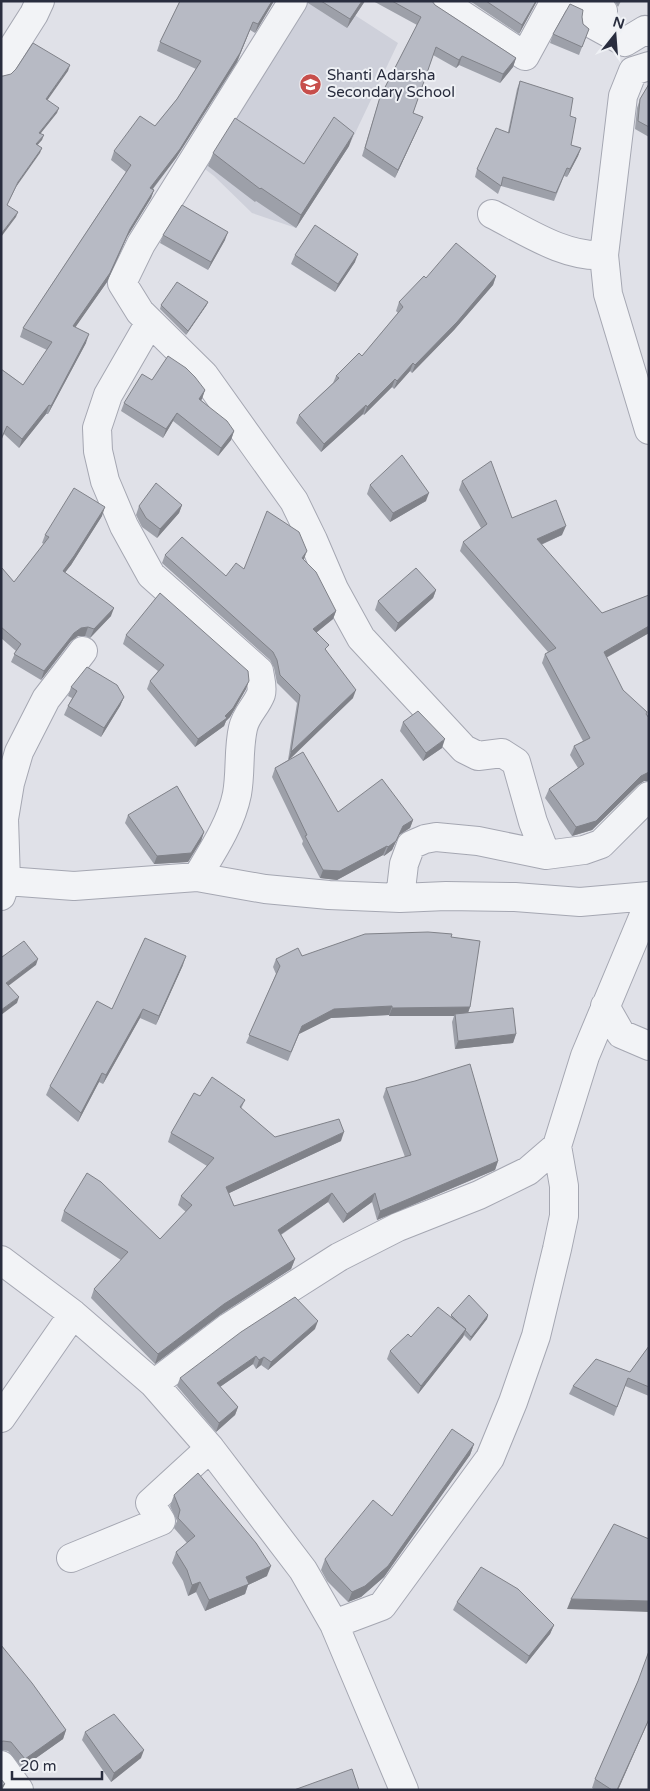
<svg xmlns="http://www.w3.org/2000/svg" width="650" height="1791" font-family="'Varela Round',sans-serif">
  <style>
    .built { fill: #ced0da }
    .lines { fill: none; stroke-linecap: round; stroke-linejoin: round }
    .minor-casing { stroke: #a5a7b2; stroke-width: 30 }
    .minor { stroke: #f2f3f6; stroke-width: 28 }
    .wall { fill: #9da0a9 }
    .shaded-wall { fill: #808289 }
    .building { fill: #b7bac4; stroke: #808289 }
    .labels { text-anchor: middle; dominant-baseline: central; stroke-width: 4; stroke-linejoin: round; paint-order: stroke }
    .poi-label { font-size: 15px; fill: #292d3e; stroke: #eff1f5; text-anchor: start }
  </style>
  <rect width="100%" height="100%" fill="#e0e1e8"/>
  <!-- built -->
  <path class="built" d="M296,1H333L398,43L349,146L296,228L252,213L214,176L193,160Z"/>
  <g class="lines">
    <defs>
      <path id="minor" d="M293,1L141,244L122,283L140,312L204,375L294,501L313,540L334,589L361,638L464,749L478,756L502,753L516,762L533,822L546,855
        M441,1L525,56L555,1
        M577,1L603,11L594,25L625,42L645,30L649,32
        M1,66L34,14L40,1
        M649,66L633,71L623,96L604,255L608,294L649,430
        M492,214C526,231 565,258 604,255
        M150,322L108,395L97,428L98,451L105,481L124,526L151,575L259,671C260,678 263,687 261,694C256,707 246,714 243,728C238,750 241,772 237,794C231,824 212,852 197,877
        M6,881L4,819L10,783L19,752L46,699L83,651
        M1,896L6,881L74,886L197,877L265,889L329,895L400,898L446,896L515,897L580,902L649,896
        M400,898L404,864L411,845L425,839L436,837L478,841L546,855L584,850L601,844L649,796
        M605,1006L621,1034L649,1046
        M1,1260L73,1314L154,1384L210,1448L303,1570L334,1624L404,1790
        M154,1384L229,1327L339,1257L398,1227L479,1195L528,1171L557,1146L585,1056L649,903
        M1,1418L73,1314
        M71,1558L161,1521L150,1503L210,1448
        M334,1624L382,1606L490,1458L513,1402L536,1336L557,1249L564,1216V1186L557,1146
        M1,1765L19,1790"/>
    </defs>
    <!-- minor casing -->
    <use href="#minor" class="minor-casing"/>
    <!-- minor -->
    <use href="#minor" class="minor"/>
  </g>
  <!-- wall -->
  <path class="wall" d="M180,1H274L255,33L250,30L237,62L176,158L153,189L154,190L151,198L127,237L107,282L75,327L86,343L48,414H46L19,448L4,434L1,441V369L23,385L47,350L20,337L23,328L126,172L111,160L114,151L155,126L177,99L196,69L157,51L160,42Z
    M308,1H365L347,28L308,3Z
    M373,1H432L435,5L516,58L513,67L500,83L459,65L456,68L433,55L413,113L419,126L395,178L362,156L380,97L417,25Z
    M470,1H537L519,34Z
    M615,1H621L618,7L615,2Z
    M582,17L583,24L589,29L579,55L550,43L553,34Z
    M520,81L570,116L571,145L581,148L578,156L567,177L564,176L554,201L501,186L498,194L475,177L477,169L508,132L517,89Z
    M649,84V137L635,129L637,108L640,99Z
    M349,146L296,228L256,201L255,202L208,166L213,153L304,164Z
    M163,235L225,240L208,270L160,243Z
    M295,255L355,262L335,292L291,264Z
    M496,276L493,285L454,330L412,373L410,371L394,389L392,387L364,415L363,414L321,452L296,423L299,415L333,383L336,376L362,356L398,313L396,311L399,302L426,278Z
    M208,302L206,306L186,335L160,309L161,305Z
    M152,380L205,390L201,400L234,431L231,440L218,456L173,421L163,438L121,411L124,403Z
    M462,481L512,518L562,535L541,545L602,613L649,595V633L606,658L623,690L649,718V781H644L638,785L592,830L572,836L545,798L549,789L578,768L570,755L574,746L583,741L542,663L545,654L548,652L460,551L463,542L481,528L459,490Z
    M370,485L426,501L390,522L367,494Z
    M182,505L179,513L157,538L142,527L136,515L139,506Z
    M102,516L71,565L65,572L111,616L90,638L85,636H78L71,641L41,680L11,662L16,651L1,638V569L14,582L44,544L42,543L45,535Z
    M165,555L226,576L244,569L304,560L336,611L333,619L316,632L353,698L288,760L338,812L413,820L410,828L399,835L392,850L384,856L383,855L337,880L320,878L302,844L303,841L272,777L275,768L288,760L297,703L277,683L274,668L270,660L162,563Z
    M436,590L433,598L395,632L375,610L378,601Z
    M126,635L246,689L230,717L226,721L224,726L195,747L147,689L150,681L158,671L123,644Z
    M71,687L124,697L120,706L101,737L64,715L68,706L72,698L68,696Z
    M403,722L442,748L423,761L400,731Z
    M128,815L204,832L201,841L188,862L154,864L125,823Z
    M451,937L470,1007L468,1012L516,1034L513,1043L455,1049L452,1022L454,1016H389V1015L331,1018L299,1034L288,1061L246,1043L276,974L273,967L276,959Z
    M183,965L156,1025L140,1018L103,1084L99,1082L78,1122L46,1095L50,1086L112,1009Z
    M386,1088L498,1161L495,1170L377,1220L372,1202L343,1223L328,1202L281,1235L295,1259L291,1269L221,1314L155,1364L91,1298L94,1289L121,1260L61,1221L64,1211L160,1239L186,1212L178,1205L181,1196L207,1166L168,1142L171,1133L200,1096L245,1100L241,1109L275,1137L341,1141L229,1193L234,1206L405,1157L383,1097Z
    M451,1315H488L487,1319L470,1341L464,1335L463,1337L418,1394L387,1359L390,1351L411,1337L451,1317Z
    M315,1329L268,1370L261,1365L256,1369L253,1364L220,1387L238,1407L235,1415L216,1432L177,1386L180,1378Z
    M649,1346V1396L625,1386L614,1416L569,1394L573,1386L630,1372Z
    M474,1444L470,1455L384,1577L361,1597L348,1602L327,1581L321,1570L325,1559L392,1516Z
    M174,1495L267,1576L248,1585L245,1594L205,1611L196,1592L188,1596L183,1581L172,1563L176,1552L187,1543L174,1528L177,1521L170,1506Z
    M457,1602L554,1625L550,1634L526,1664L453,1610Z
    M1,1645L66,1730L63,1739L22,1768L8,1751L1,1750Z
    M638,1681L649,1720L618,1790H595L592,1788L595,1779Z
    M85,1732L141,1758L111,1782L82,1740Z"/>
  <!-- shaded-wall -->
  <path class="shaded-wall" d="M272,1H274L255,33L258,24Z
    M362,1H365L347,28L350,19Z
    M536,1H537L519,34L522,25Z
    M253,22L237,62L176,158L147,196L150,188Z
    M462,56L459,65L456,68L459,60Z
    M516,58L513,67L500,83L503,74Z
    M70,65L68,71L44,105L46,99Z
    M59,108L57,113L37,138L39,133Z
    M423,117L419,126L395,178L398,170Z
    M354,133L349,146L296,228L301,215Z
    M44,135L42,140L34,149L36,144Z
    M42,148L40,153L16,187L5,210L18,182Z
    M581,148L578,156L567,177L570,169Z
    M154,190L151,198L127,237L107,282L70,335L73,326L130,229Z
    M18,212L16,217L1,237V234Z
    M228,232L225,240L208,270L211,262Z
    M358,254L355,262L335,292L338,284Z
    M496,276L493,285L454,330L412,373L415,365Z
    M208,302L206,306L186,335L188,331Z
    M89,334L86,343L48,414L51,406Z
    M413,363L410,371L394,389L397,381Z
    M395,379L392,387L364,415L367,407Z
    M205,390L202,399L196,407L199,399Z
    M49,405L46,414L19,448L22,439Z
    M366,405L363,414L321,452L324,444Z
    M177,413L173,421L163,438L166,429Z
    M234,431L231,440L218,456L221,448Z
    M429,493L426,501L390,522L393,513Z
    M182,505L179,513L157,538L160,529Z
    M105,507L102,516L71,565L60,579L63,571Z
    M566,526L562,535L533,548L537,539Z
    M307,551L304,559L299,566L302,558Z
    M436,590L433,598L395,632L398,623Z
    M114,608L111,616L90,638L94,629Z
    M336,611L333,619L310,638L313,629Z
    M649,626V633L600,661L604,652Z
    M88,627L85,636H78L71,641L41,680L44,671L74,633L81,628Z
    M249,681L246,689L230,717L226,721L224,726L195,747L198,739L225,716Z
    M356,690L353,698L288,761L291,752Z
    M124,697L120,706L101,737L104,728Z
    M445,739L442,748L423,761L426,753Z
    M648,772H649V781H644L638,785L592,830L572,836L576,827L641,776Z
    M413,820L410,828L399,835L392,850L384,856L388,847L403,826Z
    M204,832L201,841L188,862L154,864L157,856Z
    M387,846L383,855L337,880L320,878L323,870Z
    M186,956L183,965L156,1025L159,1016Z
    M38,959L36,965L3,990L6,983Z
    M19,997L17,1003L1,1015V1010Z
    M392,1006L389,1015L331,1018L299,1034L288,1061L302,1026L334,1009Z
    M470,1007L467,1016L455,1014L454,1016H389L392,1008Z
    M143,1009L140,1018L103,1084L106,1075Z
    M516,1034L513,1043L455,1049L458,1041Z
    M102,1073L99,1082L78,1122L81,1113Z
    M344,1132L341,1141L223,1196L226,1187Z
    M498,1161L495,1170L377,1220L380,1211Z
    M332,1193L328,1202L274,1239L278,1230Z
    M375,1193L372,1202L343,1223L347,1214Z
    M295,1259L291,1269L221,1314L155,1364L158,1354L224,1304Z
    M488,1315L487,1319L470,1341L471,1337Z
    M318,1321L315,1329L268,1370L271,1362Z
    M466,1329L463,1337L418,1394L421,1386Z
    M256,1356L253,1364L214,1391L217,1383Z
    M264,1357L261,1365L256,1369L259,1360Z
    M238,1407L235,1415L216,1432L219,1423Z
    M474,1444L470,1455L384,1577L361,1597L348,1602L352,1592Z
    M271,1566L267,1576L248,1585L245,1594L205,1611L209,1600L246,1577Z
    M200,1582L196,1592L188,1596L192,1585Z
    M571,1599L649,1601V1612L567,1609Z
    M554,1625L550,1634L526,1664L529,1656Z
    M649,1719L618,1790H617Z
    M66,1730L63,1739L22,1768L25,1759Z
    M144,1750L141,1758L111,1782L114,1773Z
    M5,1784L2,1790H1V1786Z"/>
  <!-- building -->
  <path class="building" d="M180,1H272L258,24L253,22L240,53L180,149L150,188L154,190L130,229L110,273L73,326L89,334L51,406L49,405L22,439L7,426L1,439V369L23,385L52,342L23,328L131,165L114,151L140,116L155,126L177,99L201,61L160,42Z
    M321,1H362L350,19Z
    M392,1H432L435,5L516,58L503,74L462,56L459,60L436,47L413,113L423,117L398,170L365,148L380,97L421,17Z
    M486,1H536L522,25Z
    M570,4L583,10L582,17L583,24L589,29L582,47L553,34Z
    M33,43L70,65L46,99L59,108L39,133L44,135L36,144L42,148L18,182L7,205L18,212L1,234V76H3L11,74L16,69Z
    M520,81L573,98L570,116L576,118L571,145L581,148L570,169L567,168L556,193L503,177L501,186L477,169L496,128L509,133Z
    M649,84V127L638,121L640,99Z
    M334,117L354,133L301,215L261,188L260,189L213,153L235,118L304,164Z
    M182,205L228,232L211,262L163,235Z
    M315,225L358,254L338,284L295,255Z
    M456,243L496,276L457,322L415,365L413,363L397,381L395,379L367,407L366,405L324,444L299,415L339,378L336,376L359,353L362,356L403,307L399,302L424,276L426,278Z
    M177,282L208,302L188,331L161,305Z
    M168,356L186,368L195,377L205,390L199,399L227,421L234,431L221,448L177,413L166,429L124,403L142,374L152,380Z
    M402,455L429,493L393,513L370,485Z
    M491,461L512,518L556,500L566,526L537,539L602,613L649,595V626L604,652L623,690L647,712L646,714L649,718V772L641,776L596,821L576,827L549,789L584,764L574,746L590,738L545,654L556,648L463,542L487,524L462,481Z
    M156,483L182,505L160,529L146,518L139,506Z
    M74,488L105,507L74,556L63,571L114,608L94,629L88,627L81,628L74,633L44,671L14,654L21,644L1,627V569L2,568L14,582L49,537L45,535Z
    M267,511L299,532L307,551L302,558L316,572L336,611L313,629L329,645L325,649L356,690L291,752L300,695L280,675L277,660L273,652L165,555L182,537L226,576L236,563L244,569Z
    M416,568L436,590L398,623L378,601Z
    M160,593L248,671L249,681L233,708L225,716L227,718L198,739L150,681L164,665L126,635Z
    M87,667L117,685L124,697L104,728L68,706L77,691L71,687Z
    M418,711L445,739L426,753L403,722Z
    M303,752L338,812L382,779L413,820L403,826L396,841L388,847L387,846L340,871L323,870L305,836L307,835L275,768Z
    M177,786L204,832L191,853L157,856L128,815Z
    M428,932L452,934L451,937L480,941L470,1007L392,1008V1006L334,1009L302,1026L291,1052L249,1035L280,966L276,959L298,948L302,956L365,934Z
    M145,938L186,956L159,1016L143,1009L106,1075L102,1073L81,1113L50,1086L97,1001L112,1009Z
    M24,941L38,959L6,983L19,997L1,1010V957H2Z
    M513,1008L516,1034L458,1041L455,1014Z
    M470,1064L498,1161L380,1211L375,1193L347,1214L332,1193L278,1230L295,1259L224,1304L158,1354L94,1289L128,1252L64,1211L87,1173L101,1182L160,1239L192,1205L181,1196L214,1158L171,1133L194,1093L200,1096L212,1077L245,1100L240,1107L275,1137L339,1119L344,1132L226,1187L234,1206L411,1155L386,1088L415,1081Z
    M469,1295L488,1315L471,1337L465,1330L466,1329L459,1323L451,1315Z
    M295,1297L318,1321L271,1362L264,1357L259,1360L256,1356L217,1383L238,1407L219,1423L180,1378L241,1332Z
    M438,1307L466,1329L421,1386L390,1351L408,1334L411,1337Z
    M649,1346V1387L628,1378L617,1407L573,1386L596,1359L630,1372Z
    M452,1429L474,1444L388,1566L365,1586L352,1592L331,1570L325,1559L373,1500L392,1516Z
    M198,1473L256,1543L271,1566L246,1577L249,1584L209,1600L200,1582L192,1585L187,1570L176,1552L195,1536L178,1518L180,1510L174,1495Z
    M614,1524L649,1539V1601L571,1599Z
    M481,1567L518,1589L554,1625L529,1656L457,1602Z
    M1,1645L32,1683L66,1730L25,1759L11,1742L3,1741L1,1742Z
    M649,1651V1719L617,1790H612L595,1779L638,1681Z
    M114,1714L144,1750L114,1773L85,1732Z
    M352,1769L359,1790H294Z
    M1,1779L5,1784L1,1786Z"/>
  <!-- icons -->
  <defs>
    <symbol id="school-disc" viewBox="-11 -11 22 22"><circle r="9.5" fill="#c74e4b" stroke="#eff1f5"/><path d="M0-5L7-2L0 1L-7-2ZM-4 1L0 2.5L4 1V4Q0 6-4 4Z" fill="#fff"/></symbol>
  </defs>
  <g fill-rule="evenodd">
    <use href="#school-disc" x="298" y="72" width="25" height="25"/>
  </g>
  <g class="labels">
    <!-- poi labels -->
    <g class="poi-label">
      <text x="327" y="75">Shanti Adarsha<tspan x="327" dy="17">Secondary School</tspan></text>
    </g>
  </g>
  <!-- border -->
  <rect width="650" height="1791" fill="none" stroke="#292d3e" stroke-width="5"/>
  <!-- north arrow -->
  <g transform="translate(615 35) rotate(17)" stroke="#eff1f5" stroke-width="4" paint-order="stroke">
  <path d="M0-4L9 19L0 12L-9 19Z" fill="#292d3e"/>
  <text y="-8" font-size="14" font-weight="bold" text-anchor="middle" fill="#292d3e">N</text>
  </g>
  <!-- scale -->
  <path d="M12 1771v8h90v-8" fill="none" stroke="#292d3e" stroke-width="2.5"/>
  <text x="20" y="1771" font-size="15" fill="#292d3e" stroke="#eff1f5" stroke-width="4" paint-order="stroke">20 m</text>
</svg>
